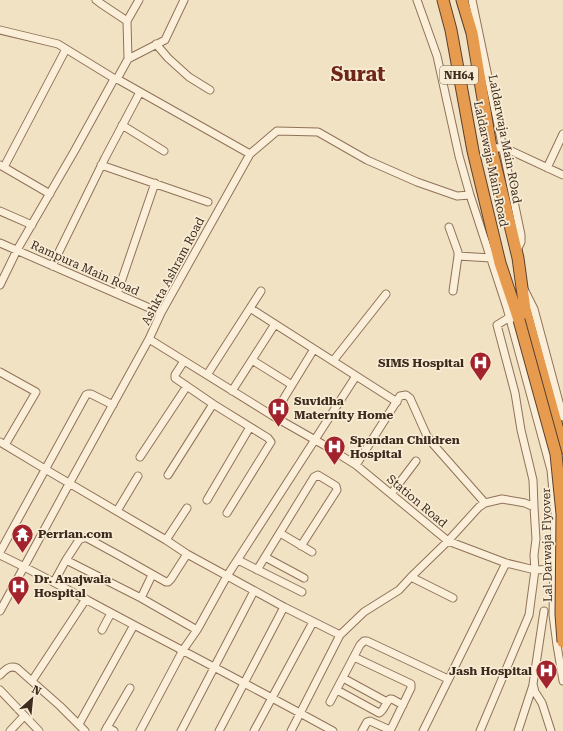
<svg xmlns="http://www.w3.org/2000/svg" width="563" height="731" font-family="'Roboto Serif',serif">
  <style>
    .lines { fill: none; stroke-linecap: round; stroke-linejoin: round }
    .minor-casing { stroke: #8f7259; stroke-width: 9 }
    .highway-casing { stroke: #5c402d; stroke-width: 13 }
    .minor { stroke: #fbefd9; stroke-width: 7 }
    .highway { stroke: #e79b4f; stroke-width: 11 }
    .highway-bridge-casing { stroke: #5c402d; stroke-width: 13; stroke-linecap: butt }
    .highway-bridge { stroke: #e79b4f; stroke-width: 11 }
    .labels { text-anchor: middle; dominant-baseline: central; stroke-width: 3.5; stroke-linejoin: round; paint-order: stroke }
    .shield { fill: #f8ecd5; stroke: #756555; stroke-width: 1 }
    .shield-label { font-size: 11px; font-weight: bold; fill: #3d2b1e }
    .street-label { font-size: 12px; fill: #3d2b1e; stroke: #f8ecd5 }
    .poi-label { font-size: 12px; font-weight: bold; fill: #3d2b1e; stroke: #f8ecd5; text-anchor: start }
    .town-label { font-size: 20px; font-weight: bold; fill: #6e2619; stroke: #f8ecd5 }
  </style>
  <rect width="100%" height="100%" fill="#f2e2c4"/>
  <g class="lines">
    <defs>
      <path id="minor" d="M96,0L100,3L127,21
        M417,0L437,56L459,156L470,195L507,308L551,470L555,513L553,615L557,645L563,681
        M472,0L521,235V242L516,252
        M0,30L58,44L115,79
        M156,44L168,58L189,77L210,90
        M128,59L127,21L139,0
        M117,79L128,59L165,40L184,0
        M122,125L164,151
        M491,147L507,149L563,175
        M0,165L50,194
        M101,165L208,202
        M4,167L66,49
        M547,168L563,134
        M0,211L32,225
        M449,227L458,252V256L453,291
        M0,243L161,313
        M458,256L491,258
        M52,266L105,158L140,92
        M0,285L17,250L75,150L113,81L115,79L119,80L250,154
        M525,291L534,309L563,417
        M117,294L155,183
        M250,308L397,402
        M149,339L273,416L324,445L356,465L448,541L506,563L535,570L557,569
        M252,360L292,385
        M184,361L175,375V378L213,404L268,438L271,442L227,513
        M333,361L386,294
        M0,372L36,392L5,445
        M207,375L261,291
        M232,391L275,324
        M273,416L314,349
        M0,442L45,469L166,540L187,554L284,607L340,635
        M140,457L187,386
        M356,465L400,396L406,395L410,398L427,436L433,444L485,503
        M168,475L213,404
        M391,494L416,461
        M207,500L250,427
        M117,511L138,476
        M280,533L312,552
        M166,540L187,508
        M0,552L86,395L88,394H91L113,405
        M0,555C46,577 90,602 134,625C201,660 267,695 333,731
        M265,557L304,578
        M66,560L141,598L197,630
        M238,560L302,592
        M257,570L314,477L318,475L336,486L337,490L301,546
        M411,577L453,598
        M54,582L66,560L79,540L83,538H87L120,556L166,582H168L171,579L187,554
        M141,598L152,575
        M0,611L69,484L149,339L161,313L250,154L277,131L318,132L367,160L417,182L457,196L470,195
        M544,611L533,684L535,692L542,703L551,731
        M102,630L111,613
        M354,657L409,683L411,684V688L390,731
        M0,675C5,670 9,665 17,668L60,706L85,731
        M343,678L387,702
        M32,681L86,599
        M0,690L39,731
        M337,690L379,713C384,711 385,703 390,699H392L403,705
        M330,702L360,645L364,641H367L448,679
        M79,724L134,625
        M107,727L114,731
        M10,731L24,716
        M105,731L130,688
        M140,731L183,650L197,630L227,576L356,376
        M181,731L254,591
        M219,731L284,607
        M254,731L313,622
        M291,731L340,635L364,612L399,590L411,577L448,541L479,507L485,503L502,499L525,503L534,507L533,480L521,430L515,393L497,325L510,317
        M362,731L367,722L370,721L390,730
        M423,731L506,563
        M480,731L529,615L535,570L534,555L536,539L534,507
        M518,731L533,685"/>
      <path id="highway" d="M443,0L451,30L473,151L500,263L519,320
        M462,0L472,33L491,147L518,258L525,310L563,448"/>
    </defs>
    <!-- minor casing -->
    <use href="#minor" class="minor-casing"/>
    <!-- highway casing -->
    <use href="#highway" class="highway-casing"/>
    <!-- minor -->
    <use href="#minor" class="minor"/>
    <!-- highway -->
    <use href="#highway" class="highway"/>
    <defs>
      <path id="highway-bridge" d="M519,320L556,454L562,514L561,614L563,642"/>
    </defs>
    <!-- highway-bridge casing -->
    <use href="#highway-bridge" class="highway-bridge-casing"/>
    <!-- highway-bridge -->
    <use href="#highway-bridge" class="highway-bridge"/>
  </g>
  <!-- icons -->
  <defs>
    <symbol id="hospital-pin" viewBox="-11 -11 22 30"><path d="M0 17L-7.5 6A9.5 9.5 0 1 1 7.5 6Z" fill="#a3232c" stroke="#f8ecd5"/><path d="M-5-5h3v3.5h4V-5h3V5h-3V1.5h-4V5h-3Z" fill="#fff"/></symbol>
    <symbol id="temple-pin" viewBox="-11 -11 22 30"><path d="M0 17L-7.5 6A9.5 9.5 0 1 1 7.5 6Z" fill="#a3232c" stroke="#f8ecd5"/><path d="M0-6L5-2H3V0L6.5 2.5H4V6H1.5V3h-3V6H-4V2.5H-6.5L-3 0V-2H-5Z" fill="#fff"/></symbol>
  </defs>
  <g fill-rule="evenodd">
    <use href="#hospital-pin" x="468" y="350" width="25" height="34"/>
    <use href="#hospital-pin" x="266" y="396" width="25" height="34"/>
    <use href="#hospital-pin" x="322" y="434" width="25" height="34"/>
    <use href="#temple-pin" x="10" y="522" width="25" height="34"/>
    <use href="#hospital-pin" x="6" y="574" width="25" height="34"/>
    <use href="#hospital-pin" x="534" y="658" width="25" height="34"/>
  </g>
  <g class="labels">
    <!-- shield labels -->
    <rect class="shield" x="440" y="66" width="38" height="18" rx="3"/>
    <g class="shield-label">
      <text x="459" y="75">NH64</text>
    </g>
    <!-- street labels -->
    <g class="street-label">
      <text transform="translate(505 139) rotate(79)">Laldarwaja Main ROad</text>
      <text transform="translate(491 164) rotate(78)">Laldarwaja Main Road</text>
      <text transform="translate(85 268) rotate(24)">Rampura Main Road</text>
      <text transform="translate(173 271) rotate(-62)">Ashkta Ashram Road</text>
      <text transform="translate(417 501) rotate(40)">Station Road</text>
      <text transform="translate(547 545) rotate(-91)">Lal Darwaja Flyover</text>
    </g>
    <!-- poi labels -->
    <g class="poi-label">
      <text x="464" y="363" text-anchor="end">SIMS Hospital</text>
      <text x="294" y="401">Suvidha<tspan x="294" dy="14">Maternity Home</tspan></text>
      <text x="350" y="440">Spandan Children<tspan x="350" dy="14">Hospital</tspan></text>
      <text x="38" y="534">Perrian.com</text>
      <text x="34" y="579">Dr. Anajwala<tspan x="34" dy="14">Hospital</tspan></text>
      <text x="532" y="671" text-anchor="end">Jash Hospital</text>
    </g>
    <!-- town labels -->
    <g class="town-label">
      <text x="358" y="74">Surat</text>
    </g>
  </g>
  <!-- north arrow -->
  <g transform="translate(32 699) rotate(27)" stroke="#f8ecd5" stroke-width="3" paint-order="stroke">
  <path d="M0-3L7 15L0 10L-7 15Z" fill="#3d2b1e"/>
  <text y="-6" font-size="11" font-weight="bold" text-anchor="middle" fill="#3d2b1e">N</text>
  </g>
</svg>
